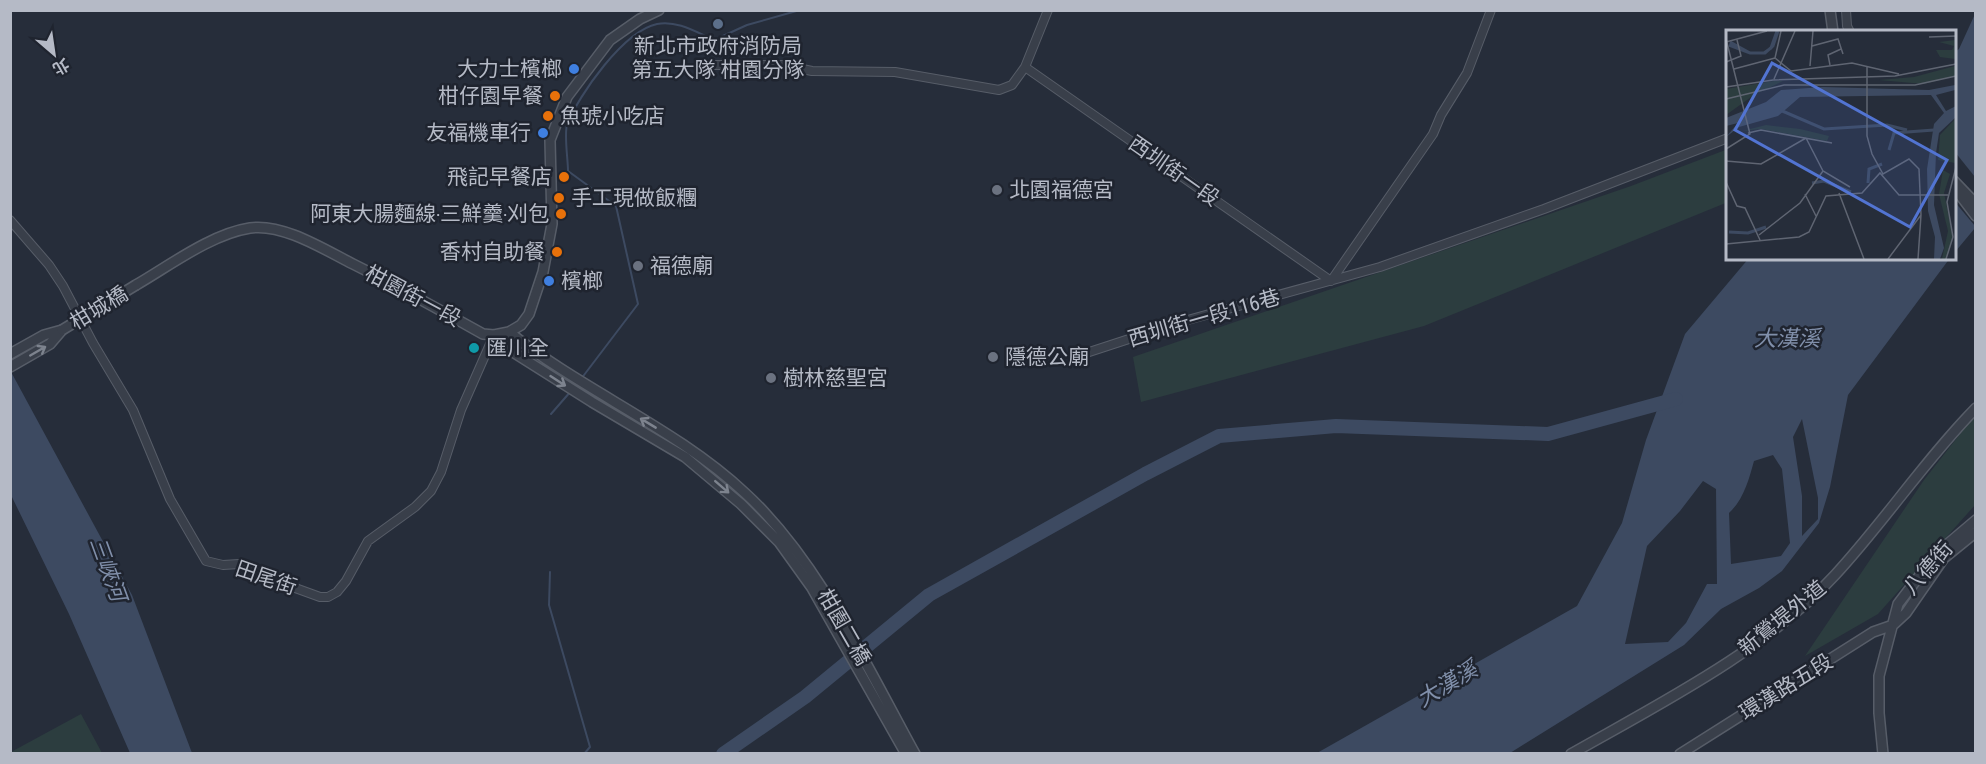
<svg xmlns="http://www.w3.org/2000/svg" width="1986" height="764" font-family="'Roboto Condensed','Noto Sans TC',sans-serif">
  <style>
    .green { fill: #2c3d3f }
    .water { fill: #3d4a61; fill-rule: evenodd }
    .pier { fill: #262d3a }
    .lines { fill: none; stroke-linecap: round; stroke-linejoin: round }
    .stream { stroke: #3d4a61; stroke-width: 2 }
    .river { stroke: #3d4a61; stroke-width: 14 }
    .minor-casing { stroke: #575d68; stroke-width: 10 }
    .tertiary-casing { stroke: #575d68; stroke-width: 12 }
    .minor { stroke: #393f4a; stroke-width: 8 }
    .tertiary { stroke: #393f4a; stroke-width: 9 }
    .tertiary-bridge-casing { stroke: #575d68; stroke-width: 12; stroke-linecap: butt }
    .tertiary-bridge { stroke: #393f4a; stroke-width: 9 }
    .oneway { stroke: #7d838e }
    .service-dot { fill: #5c6f8a; stroke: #1f242f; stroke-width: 2 }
    .shop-dot { fill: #3f7fe0; stroke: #1f242f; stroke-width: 2 }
    .food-dot { fill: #e8710a; stroke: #1f242f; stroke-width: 2 }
    .worship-dot { fill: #6b7280; stroke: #1f242f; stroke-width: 2 }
    .culture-dot { fill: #0f9aa8; stroke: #1f242f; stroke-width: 2 }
    .labels { text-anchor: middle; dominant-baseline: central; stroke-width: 5; stroke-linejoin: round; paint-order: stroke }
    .poi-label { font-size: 21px; fill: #b5bac6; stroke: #1f242f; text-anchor: start }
    .street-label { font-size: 21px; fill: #b5bac6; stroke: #1f242f }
    .water-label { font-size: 22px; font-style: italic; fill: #808faa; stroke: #1f242f }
    .inset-river { fill: none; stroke: #3d4a61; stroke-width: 3 }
    .inset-road { fill: none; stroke: #5f6572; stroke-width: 1.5 }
    .view { fill: #5274d2; fill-opacity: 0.15; stroke: #5274d2; stroke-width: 3 }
    .inset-edge { fill: none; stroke: #b5bac6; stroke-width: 3 }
  </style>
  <rect width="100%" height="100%" fill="#262d3a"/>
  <!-- green -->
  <path class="green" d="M1728,149V202L1424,326L1141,402L1133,357L1631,186Z
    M1975,415V505L1878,614L1805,656L1924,480Z
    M81,714L102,753H11V752Z"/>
  <!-- water -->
  <path class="water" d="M1975,14V228L1955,252V52L1959,49Z
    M1749,258H1950L1848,395L1830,487L1819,523L1782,571L1759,588L1721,609L1684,645L1510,753H1317L1577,606L1622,523L1646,440L1685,334ZM1802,419L1818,498V519L1802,536V496L1793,437ZM1773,455L1782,469L1790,543L1781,556L1731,564L1729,513C1744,499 1749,479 1754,461ZM1703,481L1716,489L1717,584H1707L1686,623L1668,642L1625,644L1647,546L1680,511Z
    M10,370L132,595L192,753H130L69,614L11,495Z"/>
  <!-- pier -->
  <path class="pier" d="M1955,152L1975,177V226L1954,201Z"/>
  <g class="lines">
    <!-- stream -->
    <path class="stream" d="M581,379L638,304L616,206L568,171C568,159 564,135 567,125C579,94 624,31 657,24C677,20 696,32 714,40L747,25L800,10
      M551,414L571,391
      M550,572L549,605L590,747L584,754"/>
    <!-- river -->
    <path class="river" d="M723,754L805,697L929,595L1145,474L1219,436L1336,426L1548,434L1676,399"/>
    <defs>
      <path id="minor" d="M1846,10L1847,26L1850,32
        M712,65H783L812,71L895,72L999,90L1012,85L1025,67L1048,10
        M1025,67L1331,281
        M10,220L49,265L63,286L93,343L133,410L170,499L206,561L223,565L239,564L287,585L320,597H328L337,592L346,581L368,541L415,507L431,491L441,472L461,410L494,335
        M1331,281L1433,134L1441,115L1467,73L1491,10
        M1077,356L1184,321L1380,267L1544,209L1728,138"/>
      <path id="tertiary" d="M1830,10L1833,32
        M1954,181L1976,204
        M1954,187L1976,216
        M136,285C169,266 211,234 250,228C283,223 325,250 353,264C397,286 440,310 483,334L494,335L509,332L521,325L529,314L543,272L552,224L550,140L567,97L610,40L640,19L659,10
        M509,332C583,391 677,429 745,493C818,560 867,667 915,754
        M494,335L508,349L592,402L685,457L741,504L779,542L812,588L906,754
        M10,354L44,335L62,330
        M10,367L50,344L62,330
        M1571,754C1659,704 1766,650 1835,575C1884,522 1925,460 1976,408
        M1680,754L1873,632L1893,625L1906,613L1944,558L1976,532
        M1883,754L1879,713V676L1898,604L1937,553L1976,520"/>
    </defs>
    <!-- minor casing -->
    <use href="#minor" class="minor-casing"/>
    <!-- tertiary casing -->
    <use href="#tertiary" class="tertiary-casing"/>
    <!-- minor -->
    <use href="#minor" class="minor"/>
    <!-- tertiary -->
    <use href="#tertiary" class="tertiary"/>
    <defs>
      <path id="tertiary-bridge" d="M62,330L136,285"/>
    </defs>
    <!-- tertiary-bridge casing -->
    <use href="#tertiary-bridge" class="tertiary-bridge-casing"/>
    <!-- tertiary-bridge -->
    <use href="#tertiary-bridge" class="tertiary-bridge"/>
  </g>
  <!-- one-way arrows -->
  <defs><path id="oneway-shaft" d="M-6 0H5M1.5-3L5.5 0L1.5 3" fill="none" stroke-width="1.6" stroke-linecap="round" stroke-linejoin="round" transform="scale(1.5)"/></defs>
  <g class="oneway">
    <use href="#oneway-shaft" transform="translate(38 351) rotate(-30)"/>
    <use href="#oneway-shaft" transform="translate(558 381) rotate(33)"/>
    <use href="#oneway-shaft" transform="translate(648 423) rotate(-149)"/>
    <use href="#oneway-shaft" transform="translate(722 487) rotate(41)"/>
  </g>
  <!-- markers -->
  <circle class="service-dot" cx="718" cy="24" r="6"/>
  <g class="shop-dot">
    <circle cx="574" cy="69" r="6"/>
    <circle cx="543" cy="133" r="6"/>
    <circle cx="549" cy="281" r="6"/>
  </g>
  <g class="food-dot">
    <circle cx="555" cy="96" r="6"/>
    <circle cx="548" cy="116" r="6"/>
    <circle cx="564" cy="177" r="6"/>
    <circle cx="559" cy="198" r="6"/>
    <circle cx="561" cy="214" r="6"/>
    <circle cx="557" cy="252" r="6"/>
  </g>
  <g class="worship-dot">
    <circle cx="997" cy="190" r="6"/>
    <circle cx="638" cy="266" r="6"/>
    <circle cx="993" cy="357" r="6"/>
    <circle cx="771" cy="378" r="6"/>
  </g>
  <circle class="culture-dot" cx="474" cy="348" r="6"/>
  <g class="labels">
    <!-- poi labels -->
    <g class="poi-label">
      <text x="718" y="46" text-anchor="middle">新北市政府消防局<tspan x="718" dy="24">第五大隊 柑園分隊</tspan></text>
      <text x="562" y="69" text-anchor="end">大力士檳榔</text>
      <text x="543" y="96" text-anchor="end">柑仔園早餐</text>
      <text x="560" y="116">魚琥小吃店</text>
      <text x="531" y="133" text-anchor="end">友福機車行</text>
      <text x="552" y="177" text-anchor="end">飛記早餐店</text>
      <text x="1009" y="190">北園福德宮</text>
      <text x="571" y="198">手工現做飯糰</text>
      <text x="549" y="214" text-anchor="end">阿東大腸麵線‧三鮮羹‧刈包</text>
      <text x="545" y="252" text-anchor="end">香村自助餐</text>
      <text x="650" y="266">福德廟</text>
      <text x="561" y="281">檳榔</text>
      <text x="486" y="348">匯川全</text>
      <text x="1005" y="357">隱德公廟</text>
      <text x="783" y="378">樹林慈聖宮</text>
    </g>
    <!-- street labels -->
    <g class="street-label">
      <text transform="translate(1174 171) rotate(35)">西圳街一段</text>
      <text transform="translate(413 296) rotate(28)">柑園街一段</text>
      <text transform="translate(99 308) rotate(-31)">柑城橋</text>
      <text transform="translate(1204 318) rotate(-16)">西圳街一段116巷</text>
      <text transform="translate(1928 568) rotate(-49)">八德街</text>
      <text transform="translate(266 578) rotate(19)">田尾街</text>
      <text transform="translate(1782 618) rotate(-39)">新鶯堤外道</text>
      <text transform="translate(844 627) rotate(60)">柑園二橋</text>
      <text transform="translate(1786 687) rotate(-32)">環漢路五段</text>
    </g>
    <!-- water labels -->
    <g class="water-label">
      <text x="1787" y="338">大漢溪</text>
      <text transform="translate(108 569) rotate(70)">三峽河</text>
      <text transform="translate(1447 684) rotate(-31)">大漢溪</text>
    </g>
  </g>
  <!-- overview -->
  <g transform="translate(1726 30)">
    <rect width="230" height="230" fill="#262d3a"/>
    <path d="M229,10V29L214,27L210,20H226L228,16L213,12ZM229,36V46L198,54L153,50L188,47ZM48,51H57L28,65L0,85V59ZM229,89V133L212,130L214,105ZM40,95L74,99L103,106L101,111L35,99L16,101ZM217,140L224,144L218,163L227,207L220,229H216L222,201L213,164Z" fill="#2c3d3f"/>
    <path d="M229,55V60L210,65L220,81L230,76L229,88L213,103L210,123L208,175L218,218L214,229H208L209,207L202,181L201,139L208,94L218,83L205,65L74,67L52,86L13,97L0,107L12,93L0,96V88L40,72L55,60L97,57L203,60Z" fill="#3d4a61"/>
    <path class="inset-river" d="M4,12L24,23H38L45,18L51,1M3,15L24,23H39L47,16L52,1M54,80L98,99L161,95L181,100M163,120L168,103L208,100M86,153L98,151L125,162M142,153L143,139L156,134M3,202L22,203L40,197"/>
    <path class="inset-road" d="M203,7L230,6M0,9L24,104L0,119M0,12L41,1M86,16L112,9L117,24M49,28L65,41L126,33L173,44M49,28L55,1M0,32L15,26L11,10M104,35L102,25L115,19M84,36L87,1M141,36V106L146,124L157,144L183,129L193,139L195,185L162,229M8,39L49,28M48,49L69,1M0,57L47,50L169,46L230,34M0,69L58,55H189L230,46M22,103L35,100L106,113M80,108L97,141L124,157M0,131L35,134L80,108M0,152L11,176L19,178L34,210M113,163L138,229M79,164L90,186M33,205L74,173L97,141M0,214L73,207L83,202L100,166L136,163L154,143L173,165H222M192,229L195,185M220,229L227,207L221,172L230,137"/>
    <path class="view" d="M46,33L221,130L184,197L9,100Z"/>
    <rect width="230" height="230" class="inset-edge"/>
  </g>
  <!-- border -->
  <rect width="1986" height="764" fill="none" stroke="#b5bac6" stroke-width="24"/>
  <!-- north arrow -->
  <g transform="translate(54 54) rotate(151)" stroke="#1f242f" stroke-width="4.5" paint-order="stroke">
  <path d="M0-4.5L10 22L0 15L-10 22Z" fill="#b5bac6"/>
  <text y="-9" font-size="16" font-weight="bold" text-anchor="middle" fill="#b5bac6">北</text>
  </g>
</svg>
